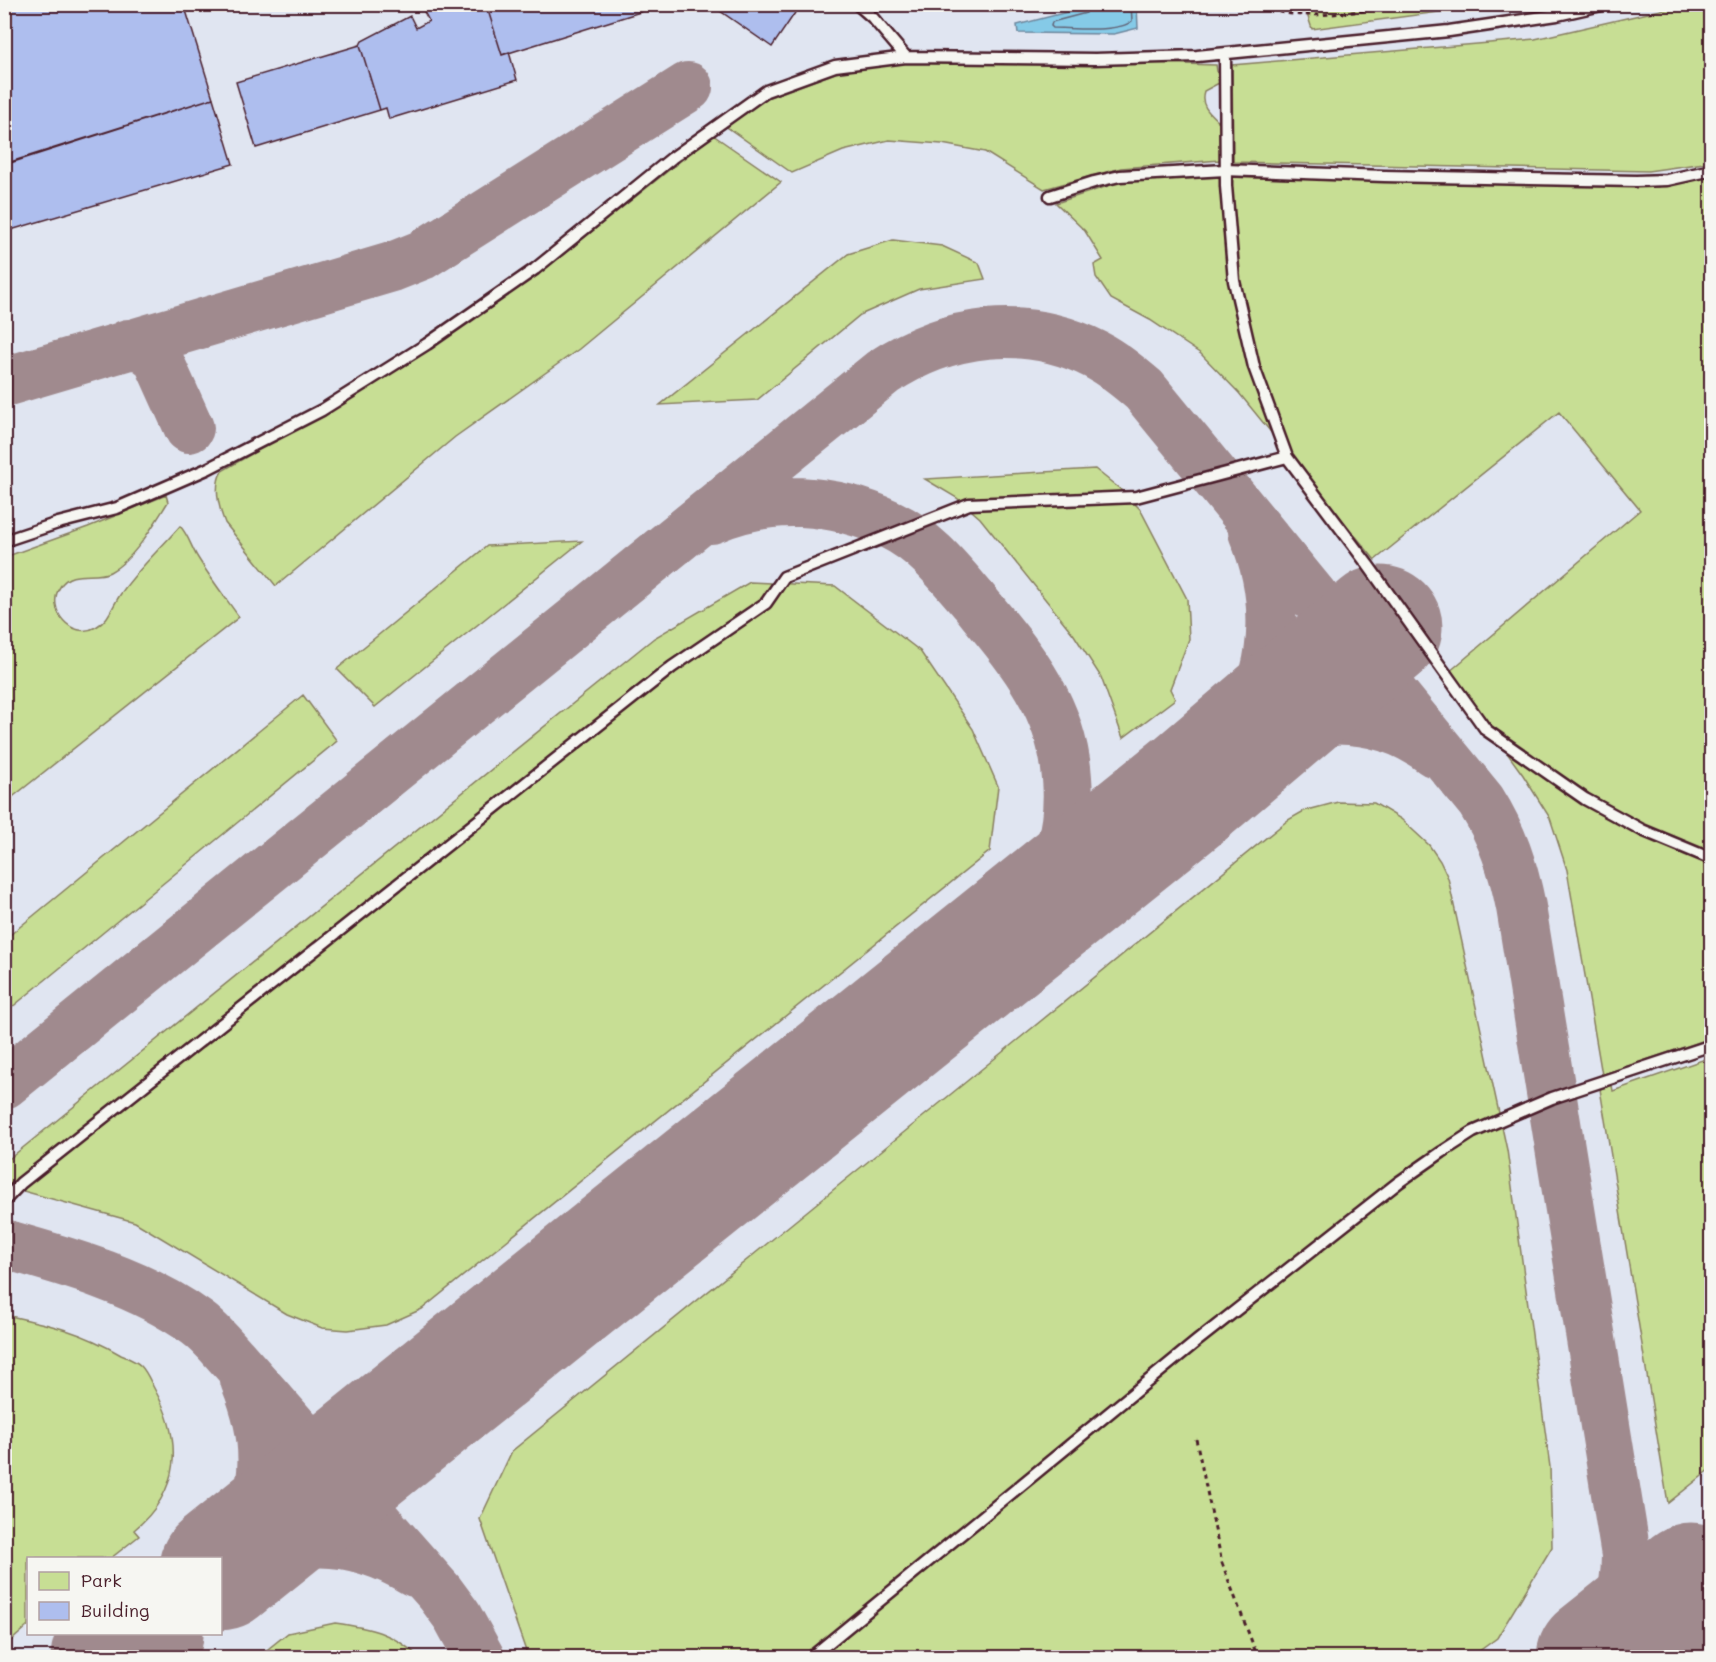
<svg xmlns="http://www.w3.org/2000/svg" width="1716" height="1662" font-family="Mali,sans-serif">
  <style>
    .built { fill: #e0e5f1; fill-rule: evenodd }
    .green { fill: #c7de94; stroke: #887e60; stroke-width: 1.5 }
    .water { fill: #85cae7; stroke: #6d869c; stroke-width: 1.5 }
    .lines { fill: none; stroke-linecap: round; stroke-linejoin: round }
    .shore { stroke: #626376; stroke-width: 1.5 }
    .taxiway { stroke: #a08a8e; stroke-width: 50 }
    .runway { stroke: #a08a8e; stroke-width: 123 }
    .building { fill: #aebeee; stroke: #4a1f2b; stroke-width: 1.5 }
    .service-casing { stroke: #4a1f2b; stroke-width: 15 }
    .path { stroke: #4a1f2b; stroke-width: 3; stroke-dasharray: 4.5 4.5; stroke-linecap: butt }
    .service { stroke: #f6f6f2; stroke-width: 10 }
  </style>
  <rect width="100%" height="100%" fill="#f6f6f2"/>
  <filter id="ink" filterUnits="userSpaceOnUse"><feTurbulence type="fractalNoise" baseFrequency=".0167" numOctaves="2"/><feDisplacementMap in="SourceGraphic" scale="12" xChannelSelector="R" yChannelSelector="G"/><feConvolveMatrix kernelMatrix="1 2 1 2 8 2 1 2 1" color-interpolation-filters="sRGB"/></filter>
  <g filter="url(#ink)">
    <!-- built -->
    <path class="built" d="M1304,4L1312,29L1491,5H1711V1657H5V5ZM28,1558H220V1634H28Z"/>
    <!-- green -->
    <path class="green" d="M1304,5V4L1491,5L1312,29Z
      M1683,5H1711V162L1648,171L1233,162L1232,65L1535,39Z
      M899,59L1051,60L1216,65L1219,83L1204,91C1199,107 1212,115 1222,125L1220,160L1121,168L1044,189L985,152L942,144L889,140L843,151L792,173L724,125L767,98L838,72Z
      M713,135L781,182L579,349L455,437L276,586L225,523C219,508 213,486 222,471L407,364L536,276Z
      M1219,177L1657,187L1711,177V1038L1602,1075L1567,870L1550,818L1523,775L1449,672L1640,510L1559,412L1375,560L1239,393L1201,354L1150,320L1111,299L1096,277L1094,265L1103,260L1085,231L1056,203L1120,182Z
      M893,240L942,246L979,263L985,279L919,289L860,315L757,400L660,405L848,254Z
      M1095,469L1120,489L1140,509L1187,599L1189,639L1170,689L1175,699L1123,738L1101,677L1074,635L980,518L957,498L925,479Z
      M166,495L168,502C154,524 134,560 110,572C95,580 71,568 60,587C45,609 72,641 96,627C109,620 112,607 120,595C135,572 161,548 180,526C189,536 191,547 198,558C211,579 225,597 239,617L5,803V557L88,527Z
      M582,541L375,707L337,669L487,546Z
      M750,582L835,586L920,651L973,729L998,786L990,851L422,1309L386,1325L348,1330L322,1328L287,1314L135,1222L5,1186L4,1163L654,638Z
      M303,695L337,741L5,1013V939Z
      M1338,802L1374,803L1401,819L1429,845L1440,861L1448,878L1507,1150L1550,1467L1552,1547L1497,1638L1471,1657H528L480,1519L512,1451L1288,820L1304,811Z
      M1711,1057V1469L1668,1503L1600,1089L1612,1085L1613,1091Z
      M5,1315C51,1325 80,1331 121,1355C128,1358 136,1361 141,1366C147,1372 151,1383 155,1390C183,1441 181,1491 134,1530L139,1536L111,1558H28V1626L5,1646Z
      M335,1623C370,1628 392,1632 419,1657H258L288,1633Z"/>
    <!-- water -->
    <path class="water" d="M1094,5H1137L1138,28L1114,34L1018,33L1017,25Z"/>
    <g class="lines">
      <!-- shore -->
      <path class="shore" d="M1090,4L1086,13L1052,22L1051,26L1053,28C1072,28 1118,33 1132,21L1131,4"/>
      <!-- taxiway -->
      <path class="taxiway" d="M128,344L144,347L157,357L189,428
        M4,382L392,267L422,255L688,87
        M711,519C770,493 834,498 891,525C925,541 950,573 974,601C1019,656 1062,704 1067,778C1069,801 1067,824 1061,846C1047,893 1012,925 979,959
        M1223,761C1282,711 1371,704 1434,752
        M1194,786C1213,764 1233,743 1247,718C1279,661 1278,591 1253,532
        M4,1084L883,372C948,329 1026,319 1096,355C1113,364 1129,377 1144,390L1481,801C1503,836 1513,867 1521,907L1626,1555C1626,1596 1616,1627 1589,1658
        M4,1244C69,1262 143,1283 197,1323C211,1333 222,1347 233,1359L440,1593L457,1616L480,1658
        M220,1565C271,1510 272,1445 245,1380
        M220,1574C289,1534 346,1531 415,1572"/>
      <!-- runway -->
      <path class="runway" d="M220,1569L1194,786L1381,627
        M112,1658L142,1634
        M1598,1658L1691,1584"/>
    </g>
    <!-- building -->
    <path class="building" d="M4,4H184L213,98L4,164Z
      M429,4H486L502,55L509,52L517,80L389,119L386,108L380,110L360,45L362,41L410,16L416,28L429,21L422,8Z
      M486,4H666L502,55Z
      M710,4H801L772,47Z
      M360,45L380,110L256,148L236,82Z
      M213,98L233,164L4,232V165Z"/>
    <g class="lines">
      <defs>
        <path id="service" d="M857,4L872,17L906,57
          M1225,54L1226,186L1234,281L1254,367L1287,457L1368,565L1486,730L1585,799L1642,830L1712,859
          M1050,196L1094,182L1120,176L1225,170L1384,176L1636,181L1667,180L1712,170
          M4,541L58,523L117,508L207,469L322,410L427,344L535,269L672,158L766,91L835,66L906,57L1095,59L1197,56L1449,31L1557,15L1606,4
          M4,1201L21,1183L672,667L766,603L784,577L969,504L1136,497L1287,457
          M810,1658L1197,1341L1399,1182L1442,1152L1473,1132L1552,1098L1712,1045"/>
      </defs>
      <!-- service casing -->
      <use href="#service" class="service-casing"/>
      <!-- path -->
      <path class="path" d="M1262,6C1298,23 1350,11 1390,8L1404,4
        M1196,1439L1222,1563L1258,1658"/>
      <!-- service -->
      <use href="#service" class="service"/>
    </g>
  </g>
  <!-- margin -->
  <rect width="1716" height="1662" fill="none" stroke="#f6f6f2" stroke-width="24"/>
  <rect x="12" y="12" width="1692" height="1638" fill="none" stroke="#4a1f2b" stroke-width="2" filter="url(#ink)"/>
  <!-- legend -->
  <rect x="27" y="1557" width="195" height="78" fill="#f6f6f2" stroke="#b1a0a2" stroke-width="1.5"/>
  <rect x="39" y="1572" width="30" height="18" fill="#c7de94" stroke="#b1a0a2" stroke-width="1.5"/>
  <text x="81" y="1587" font-size="18" fill="#4a1f2b">Park</text>
  <rect x="39" y="1602" width="30" height="18" fill="#aebeee" stroke="#b1a0a2" stroke-width="1.5"/>
  <text x="81" y="1617" font-size="18" fill="#4a1f2b">Building</text>
</svg>
